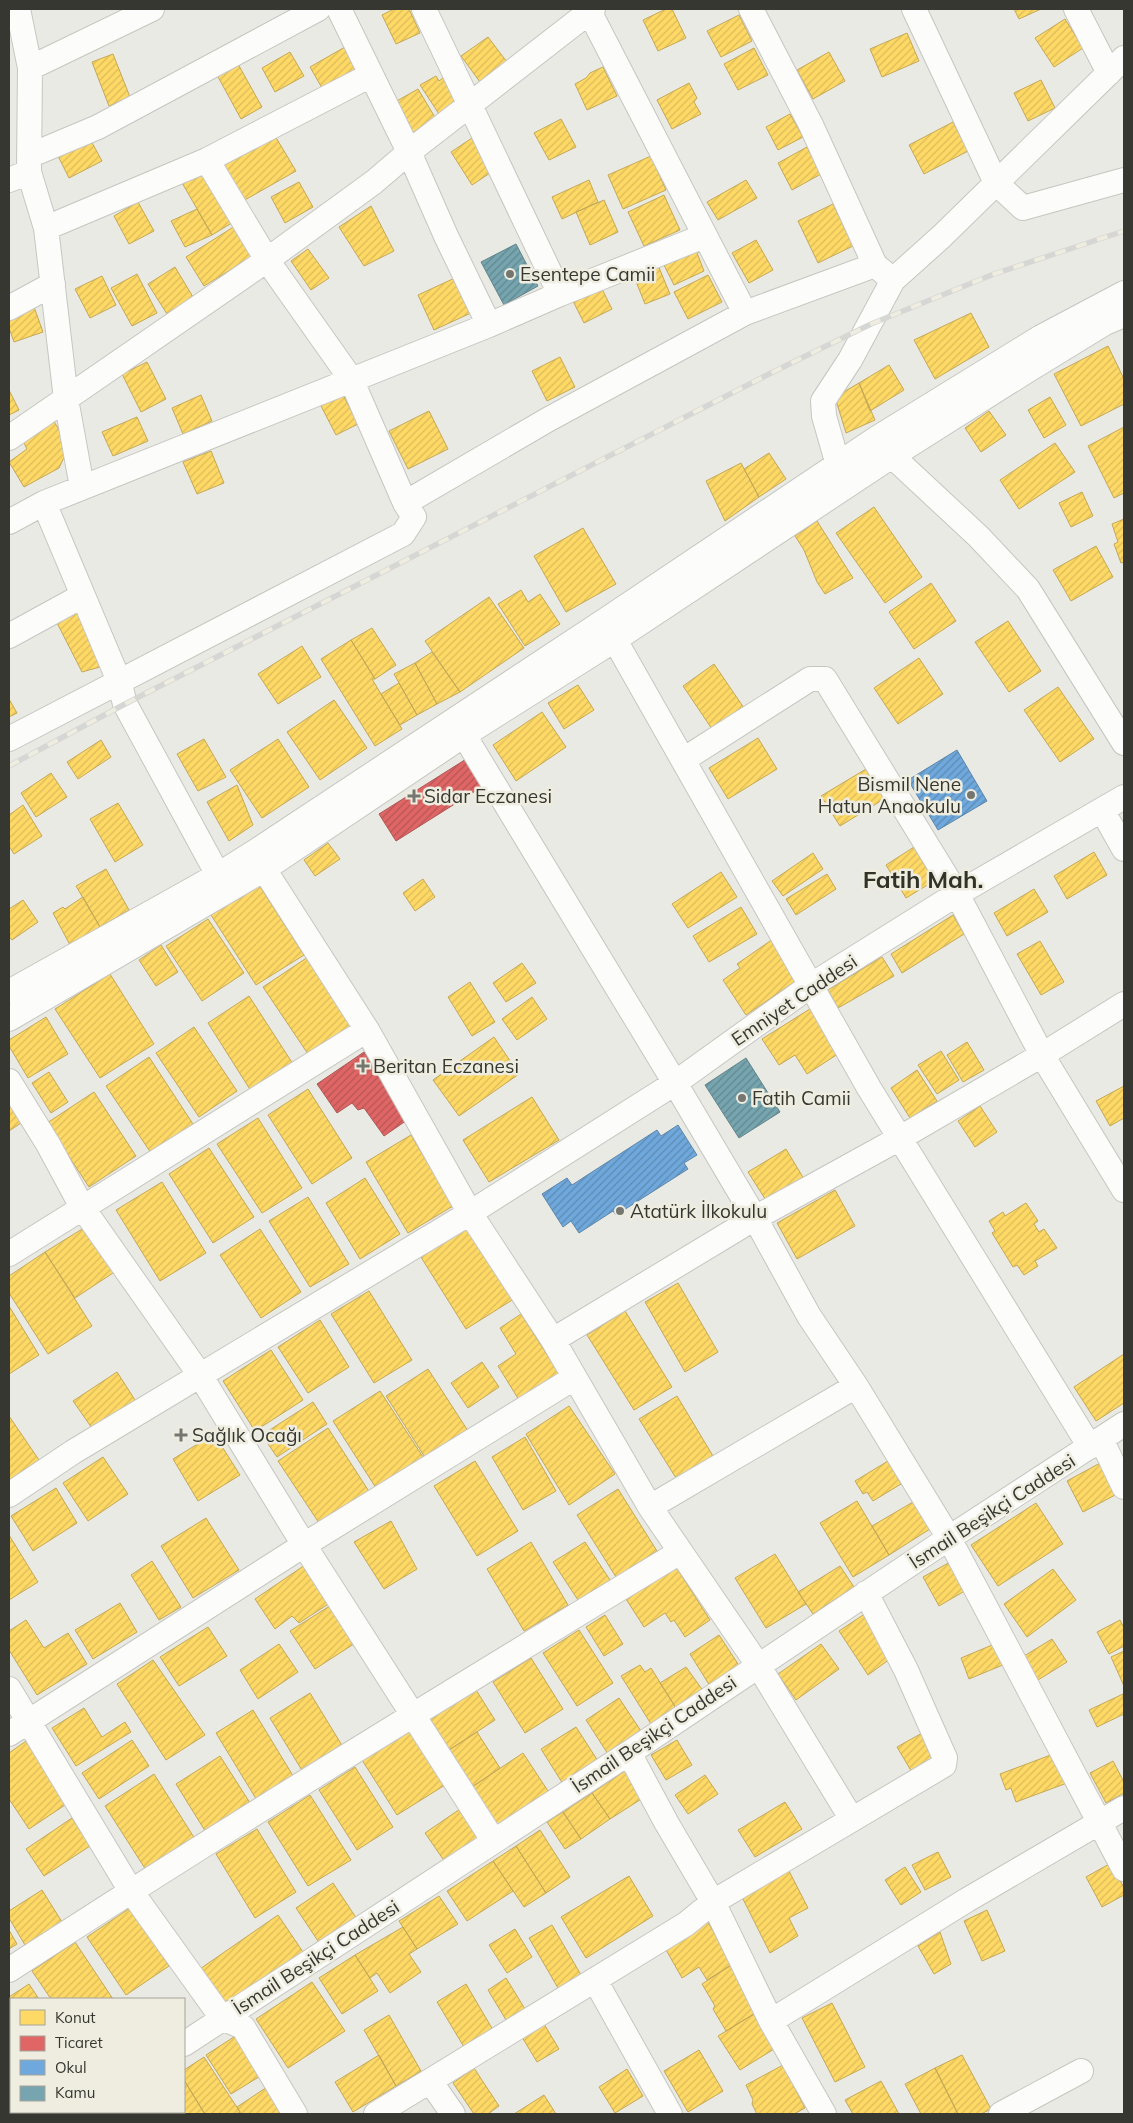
<svg xmlns="http://www.w3.org/2000/svg" width="1133" height="2123" font-family="Mulish,sans-serif">
  <style>
    .homes { fill: url(#homes-hatch); stroke: #c3a856 }
    .shops { fill: url(#shops-hatch); stroke: #ad5856 }
    .schools { fill: url(#schools-hatch); stroke: #5e86a9 }
    .public { fill: url(#public-hatch); stroke: #63848a }
    .lines { fill: none; stroke-linecap: round; stroke-linejoin: round }
    .minor-casing { stroke: #c6c6c1; stroke-width: 26 }
    .minor { stroke: #fcfcfb; stroke-width: 24 }
    .rail-casing { stroke: #d6d6d4; stroke-width: 5.5 }
    .rail { stroke: #eeede0; stroke-width: 4; stroke-dasharray: 11; stroke-linecap: butt }
    .poi-dot { fill: #767670; stroke: #eeede0; stroke-width: 2 }
    .labels { text-anchor: middle; dominant-baseline: central; stroke-width: 5; stroke-linejoin: round; paint-order: stroke }
    .poi-label { font-size: 19px; fill: #373732; stroke: #eeede0; text-anchor: start }
    .street-label { font-size: 19px; fill: #373732; stroke: #eeede0 }
    .district-label { font-size: 24px; font-weight: bold; fill: #323228; stroke: #eeede0 }
  </style>
  <defs>
    <pattern id="homes-hatch" width="6" height="6" patternUnits="userSpaceOnUse" patternTransform="scale(1.25)"><rect width="6" height="6" fill="#ffd966"/><path d="M-1 1l2-2M0 6l6-6M5 7l2-2" fill="none" stroke="#dbbb59"/></pattern>
    <pattern id="shops-hatch" width="6" height="6" patternUnits="userSpaceOnUse" patternTransform="scale(1.25)"><rect width="6" height="6" fill="#e06666"/><path d="M-1 1l2-2M0 6l6-6M5 7l2-2" fill="none" stroke="#b65555"/></pattern>
    <pattern id="schools-hatch" width="6" height="6" patternUnits="userSpaceOnUse" patternTransform="scale(1.25)"><rect width="6" height="6" fill="#6fa8dc"/><path d="M-1 1l2-2M0 6l6-6M5 7l2-2" fill="none" stroke="#5c8ab3"/></pattern>
    <pattern id="public-hatch" width="6" height="6" patternUnits="userSpaceOnUse" patternTransform="scale(1.25)"><rect width="6" height="6" fill="#76a5af"/><path d="M-1 1l2-2M0 6l6-6M5 7l2-2" fill="none" stroke="#62878f"/></pattern>
  </defs>
  <rect width="100%" height="100%" fill="#eaeae4"/>
  <!-- homes -->
  <path class="homes" d="M394,9H409L420,33L396,44L382,15Z
    M666,9H672L686,38L658,51L643,20Z
    M1014,9H1041L1019,19Z
    M739,15L752,41L721,57L707,31Z
    M1065,19L1083,48L1054,67L1035,38Z
    M907,33L919,61L882,77L870,49Z
    M488,37L507,62L480,82L461,56Z
    M345,47L357,68L322,88L310,67Z
    M754,48L768,75L738,90L724,64Z
    M290,52L304,76L275,92L262,68Z
    M829,52L845,81L813,99L797,70Z
    M113,54L130,97L109,106L92,62Z
    M238,64L262,107L241,119L217,75Z
    M603,67L617,96L587,110L575,84L586,78L590,73Z
    M447,75L463,100L439,114L420,85L436,76L439,81Z
    M1041,80L1055,108L1028,121L1014,93Z
    M689,83L697,98L694,102L701,114L672,129L657,100Z
    M418,89L436,119L412,133L395,102Z
    M790,114L803,137L778,150L766,127Z
    M561,119L576,147L549,160L534,133Z
    M953,122L968,151L924,174L909,145Z
    M275,136L296,171L243,201L223,166Z
    M472,138L493,171L472,185L451,152Z
    M90,139L102,161L69,178L58,156Z
    M807,147L821,174L792,190L778,163Z
    M651,156L666,190L623,209L608,175Z
    M204,168L235,221L212,235L181,181Z
    M589,180L598,202L562,219L552,197Z
    M746,180L757,198L718,220L707,202Z
    M299,182L313,207L285,223L271,197Z
    M664,195L680,230L644,246L628,212Z
    M604,200L618,232L590,245L576,212Z
    M138,202L154,231L129,244L114,216Z
    M833,204L853,246L818,263L798,221Z
    M371,206L394,251L364,266L339,227Z
    M197,209L212,235L185,247L171,221Z
    M235,226L253,256L204,286L186,257Z
    M756,240L773,270L749,283L732,253Z
    M694,245L704,271L674,285L663,263Z
    M308,249L329,278L311,290L291,261Z
    M657,263L670,294L645,304L633,274Z
    M175,267L193,297L167,314L148,284Z
    M137,274L157,313L132,326L111,288Z
    M708,275L722,302L688,319L674,292Z
    M102,276L116,305L90,318L75,289Z
    M457,277L473,312L434,330L418,295Z
    M601,287L612,309L584,323L573,301Z
    M34,307L43,332L14,342L9,328V316Z
    M971,313L989,347L935,379L914,340Z
    M1108,346L1124,379V404L1081,426L1054,374Z
    M560,357L575,387L547,401L532,371Z
    M147,362L166,399L141,412L122,374Z
    M889,365L904,390L870,411L859,383Z
    M859,383L875,420L846,433L835,397Z
    M9,390L19,410L9,415Z
    M342,393L358,424L336,435L320,404Z
    M201,395L212,421L183,434L172,408Z
    M1050,397L1066,425L1044,438L1028,410Z
    M429,411L448,449L408,469L389,431Z
    M989,411L1006,435L981,452L965,428Z
    M137,417L148,441L113,456L102,432Z
    M52,418L69,447L59,468L24,487L9,462L27,449L22,439Z
    M1124,427V493L1114,498L1088,446Z
    M1055,443L1075,472L1019,509L1000,480Z
    M211,451L224,483L197,494L183,462Z
    M769,453L786,479L759,497L744,469Z
    M741,463L759,497L725,521L706,481Z
    M1082,492L1093,516L1071,527L1059,503Z
    M874,507L922,577L885,603L836,533Z
    M1124,519V562L1121,563L1114,544L1118,542L1112,524Z
    M817,521L853,578L825,594L817,582L804,550L795,536Z
    M583,528L616,584L566,612L534,556Z
    M1096,546L1113,577L1071,601L1053,570Z
    M931,583L956,621L914,649L889,612Z
    M521,590L528,602L540,594L560,624L525,646L498,604Z
    M489,597L524,648L460,692L425,641Z
    M80,607L109,661L100,667L82,672L56,621Z
    M1008,621L1041,671L1009,692L975,642Z
    M372,628L396,665L375,679L351,640Z
    M351,640L375,679H372L402,729L375,746L321,659Z
    M302,646L321,677L278,704L258,674Z
    M432,652L460,692L437,704L415,663Z
    M919,658L943,694L898,724L874,688Z
    M415,663L437,704L417,715L394,674Z
    M714,664L744,708L712,729L683,686Z
    M399,683L417,715L400,725L381,694Z
    M578,685L594,710L564,729L548,703Z
    M1058,687L1094,739L1060,762L1024,710Z
    M9,699L17,713L9,717Z
    M334,700L367,748L320,780L287,732Z
    M542,712L566,747L516,781L493,745Z
    M758,738L777,769L728,799L709,768Z
    M204,739L226,777L198,791L177,754Z
    M278,739L309,787L262,818L230,770Z
    M101,740L111,757L78,779L67,762Z
    M866,769L884,799L840,826L821,796Z
    M51,773L67,797L36,817L21,793Z
    M237,785L253,825L229,841L207,802Z
    M118,803L143,845L115,862L90,819Z
    M23,805L42,836L14,854L9,846V815Z
    M328,843L340,859L315,876L304,860Z
    M914,847L934,881L906,898L886,865Z
    M1094,852L1107,875L1067,899L1054,876Z
    M813,853L823,869L783,896L772,881Z
    M106,869L129,910L100,927L76,886Z
    M721,872L737,897L688,928L672,904Z
    M827,874L836,889L796,915L786,899Z
    M423,879L435,897L415,911L403,893Z
    M259,885L304,955L256,985L211,915Z
    M1034,889L1048,912L1007,936L994,913Z
    M83,897L100,927L70,945L53,913L63,907L65,909Z
    M23,900L38,922L12,940L9,936V909Z
    M741,907L757,934L709,962L693,936Z
    M953,915L964,934L902,973L891,954Z
    M208,919L244,973L202,1001L166,946Z
    M773,939L800,978L746,1015L723,980L740,968L737,964Z
    M1040,941L1064,982L1041,995L1017,954Z
    M161,945L178,972L156,986L139,960Z
    M308,957L353,1025L308,1054L263,987Z
    M882,957L894,976L838,1008L828,990Z
    M522,963L536,983L506,1002L493,983Z
    M110,974L154,1044L100,1078L55,1009Z
    M470,982L495,1022L472,1036L448,997Z
    M249,996L293,1064L251,1091L208,1023Z
    M532,997L547,1019L517,1040L502,1019Z
    M813,1007L841,1052L807,1074L795,1055L779,1065L762,1039Z
    M46,1017L68,1054L28,1078L9,1046V1040Z
    M194,1027L237,1091L199,1117L156,1053Z
    M494,1037L519,1074L459,1116L433,1080Z
    M967,1042L984,1070L963,1082L947,1055Z
    M941,1051L959,1080L937,1094L918,1065Z
    M149,1057L193,1124L151,1153L106,1086Z
    M917,1070L937,1101L910,1118L891,1088Z
    M49,1072L68,1102L51,1113L32,1083Z
    M1124,1086V1118L1110,1126L1096,1101Z
    M308,1089L352,1158L312,1184L268,1115Z
    M94,1092L136,1156L89,1187L47,1123Z
    M9,1097L24,1121L9,1131Z
    M532,1097L559,1140L489,1182L463,1140Z
    M980,1106L997,1132L975,1147L958,1121Z
    M258,1118L302,1188L262,1213L217,1144Z
    M411,1135L453,1206L408,1233L366,1162Z
    M209,1148L254,1217L213,1243L169,1174Z
    M786,1149L804,1179L767,1202L748,1172Z
    M365,1178L400,1234L360,1259L326,1203Z
    M162,1182L206,1253L160,1281L116,1210Z
    M835,1190L855,1226L797,1259L777,1223Z
    M308,1197L349,1264L310,1287L269,1221Z
    M1026,1203L1038,1221L1034,1224L1039,1232L1044,1229L1057,1248L1035,1261L1038,1266L1024,1275L1017,1265L1013,1267L992,1233L995,1231L989,1221L1003,1212L1005,1216Z
    M469,1223L517,1297L466,1329L419,1254Z
    M87,1226L116,1271L75,1298L45,1252Z
    M260,1229L301,1292L261,1318L220,1255Z
    M45,1252L92,1326L48,1354L9,1293V1276Z
    M678,1283L718,1352L685,1372L645,1302Z
    M369,1291L412,1360L374,1383L331,1314Z
    M9,1306L39,1355L9,1374Z
    M625,1311L672,1387L634,1410L587,1335Z
    M521,1314L560,1375L519,1400L498,1366L516,1354L500,1328Z
    M320,1320L349,1367L308,1393L278,1347Z
    M271,1350L303,1400L255,1431L223,1381Z
    M1124,1354V1403L1096,1421L1074,1387Z
    M482,1362L499,1387L468,1408L451,1383Z
    M428,1369L470,1434L428,1462L386,1396Z
    M117,1372L137,1403L94,1431L73,1401Z
    M380,1391L425,1460L378,1491L333,1421Z
    M677,1396L713,1456L676,1478L639,1419Z
    M313,1402L327,1424L277,1457L262,1435Z
    M569,1406L615,1474L569,1505L526,1434Z
    M9,1416L39,1460L9,1480Z
    M328,1428L370,1493L321,1526L278,1461Z
    M214,1434L240,1475L198,1501L173,1459Z
    M525,1437L556,1491L523,1510L492,1457Z
    M103,1457L128,1494L88,1521L63,1483Z
    M475,1461L518,1531L477,1556L434,1486Z
    M888,1461L901,1484L873,1501L867,1492L863,1494L855,1481Z
    M1102,1462L1119,1493L1083,1512L1067,1481Z
    M56,1488L77,1523L33,1551L11,1516Z
    M618,1489L657,1551L616,1577L577,1515Z
    M857,1501L889,1555L853,1577L820,1523Z
    M913,1502L930,1529L889,1555L872,1526Z
    M1036,1503L1063,1544L998,1586L971,1545Z
    M206,1518L239,1570L193,1598L161,1546Z
    M391,1521L417,1569L384,1589L354,1542Z
    M9,1535L38,1582L9,1600Z
    M531,1542L568,1605L524,1631L487,1569Z
    M585,1542L610,1580L578,1600L553,1562Z
    M775,1554L806,1604L766,1628L735,1578Z
    M152,1561L181,1607L159,1620L131,1575Z
    M952,1561L968,1589L939,1606L923,1577Z
    M305,1565L330,1603L299,1623L292,1616L275,1629L255,1599Z
    M840,1566L854,1587L813,1614L798,1592Z
    M676,1567L710,1620L685,1637L674,1620L671,1622L665,1613L644,1627L626,1599Z
    M1053,1569L1076,1600L1027,1637L1004,1604Z
    M336,1602L360,1640L315,1669L290,1631Z
    M120,1603L137,1632L93,1659L75,1630Z
    M866,1613L894,1656L868,1675L839,1631Z
    M605,1615L623,1644L604,1656L586,1627Z
    M26,1620L44,1648L68,1633L87,1664L37,1695L9,1650V1631Z
    M1120,1620L1124,1628V1646L1109,1654L1097,1632Z
    M208,1627L227,1656L179,1686L160,1657Z
    M579,1630L613,1683L577,1706L543,1653Z
    M719,1635L740,1667L710,1686L690,1654Z
    M1052,1639L1067,1662L1038,1680L1024,1656Z
    M997,1643L1005,1664L969,1679L961,1658Z
    M279,1644L298,1672L258,1699L240,1670Z
    M821,1644L839,1669L796,1700L778,1674Z
    M1124,1651V1686L1111,1657Z
    M531,1658L563,1709L525,1733L493,1682Z
    M153,1660L205,1735L166,1760L117,1684Z
    M640,1665L645,1672L651,1668L676,1708L651,1724L621,1676Z
    M686,1667L704,1692L676,1708L660,1683Z
    M476,1690L495,1720L446,1752L426,1722Z
    M310,1693L343,1747L303,1772L270,1718Z
    M1123,1694L1124,1714L1097,1727L1089,1710Z
    M619,1698L641,1731L608,1754L586,1720Z
    M84,1708L102,1737L125,1722L131,1732L76,1766L52,1728Z
    M253,1710L295,1779L258,1802L216,1733Z
    M576,1727L598,1761L563,1784L541,1749Z
    M411,1729L445,1785L397,1815L362,1760Z
    M477,1732L500,1768L469,1789L446,1752Z
    M924,1732L939,1758L913,1774L897,1747Z
    M29,1739L71,1801L29,1829L9,1799V1753Z
    M132,1740L149,1766L99,1799L82,1773Z
    M677,1740L692,1765L666,1780L651,1755Z
    M523,1753L550,1794L496,1830L469,1789Z
    M1056,1753L1067,1783L1016,1802L1011,1788L1006,1790L1000,1774Z
    M220,1756L252,1806L207,1834L176,1784Z
    M1113,1761L1124,1782V1793L1106,1803L1090,1773Z
    M355,1767L393,1827L357,1850L319,1790Z
    M628,1769L646,1796L610,1819L592,1793Z
    M154,1774L195,1839L146,1870L105,1806Z
    M705,1775L718,1794L688,1814L675,1795Z
    M592,1793L610,1819L581,1839L563,1812Z
    M310,1795L351,1860L308,1886L268,1822Z
    M785,1802L802,1829L755,1857L738,1830Z
    M463,1807L483,1835L445,1862L425,1833Z
    M563,1812L581,1839L565,1849L547,1822Z
    M72,1818L90,1846L44,1876L26,1849Z
    M257,1829L296,1892L255,1918L216,1854Z
    M540,1830L570,1877L546,1893L516,1846Z
    M516,1846L546,1893L524,1907L493,1861Z
    M938,1852L951,1877L925,1890L912,1865Z
    M493,1861L513,1891L467,1921L447,1891Z
    M1111,1863L1124,1888V1895L1102,1907L1086,1877Z
    M905,1867L921,1892L901,1905L885,1880Z
    M789,1871L808,1908L789,1918L798,1936L770,1953L741,1895Z
    M629,1876L653,1916L586,1958L561,1917Z
    M333,1883L357,1919L320,1944L296,1908Z
    M42,1890L62,1922L25,1945L9,1918V1911Z
    M439,1896L458,1924L417,1949L399,1921Z
    M130,1908L169,1966L126,1995L87,1937Z
    M987,1910L1005,1951L982,1961L964,1921Z
    M278,1915L303,1952L222,2007L197,1971Z
    M707,1921L733,1964L707,1980L699,1967L682,1978L665,1948Z
    M552,1925L581,1975L558,1988L529,1938Z
    M403,1927L417,1949L409,1954L421,1972L390,1993L377,1973L370,1978L355,1955Z
    M515,1929L532,1957L507,1973L489,1945Z
    M9,1930L17,1944L9,1949Z
    M940,1932L951,1964L934,1974L918,1946Z
    M75,1942L113,1999H51L32,1971Z
    M355,1955L378,1991L342,2014L319,1978Z
    M733,1964L757,2012L726,2031L713,2009L715,2006L702,1984Z
    M506,1978L525,2009L506,2020L488,1990Z
    M312,1982L345,2031L288,2068L256,2019Z
    M29,1984L39,1999H11V2042L9,2043V1997Z
    M466,1984L493,2030L464,2047L437,2002Z
    M832,2003L865,2067L835,2082L802,2018Z
    M757,2012L779,2046L740,2070L718,2036Z
    M389,2015L421,2071L396,2086L364,2030Z
    M544,2024L559,2049L537,2062L522,2037Z
    M237,2035L262,2075L231,2094L206,2055Z
    M699,2050L723,2091L688,2112L664,2071Z
    M379,2055L396,2086L353,2112L335,2082Z
    M962,2055L991,2109L981,2114H958L935,2068Z
    M204,2057L240,2112L236,2114H205L184,2080V2070Z
    M783,2065L805,2108L794,2114H757L752,2104L753,2100L746,2085Z
    M474,2068L499,2106L488,2114H474L453,2083Z
    M935,2068L958,2114H921L905,2084Z
    M627,2069L643,2096L615,2113L599,2087Z
    M184,2080L204,2113L202,2114H158L156,2112H184Z
    M881,2081L899,2114H853L845,2100Z
    M267,2087L282,2111L277,2114H241L237,2107Z
    M544,2095L556,2114H514Z
    M11,2101V2112H21L23,2114H9V2103Z"/>
  <!-- shops -->
  <path class="shops" d="M471,756L488,783L396,841L379,814Z
    M364,1052L410,1118L384,1136L364,1108L358,1110L352,1103L337,1113L317,1084Z
    M119,2112H147L149,2114H115Z"/>
  <!-- schools -->
  <path class="schools" d="M957,750L987,801L938,830L908,780Z
    M678,1125L697,1155L684,1163L688,1169L616,1215L613,1211L579,1233L571,1221L563,1227L542,1194L567,1178L572,1185L657,1130L661,1136Z"/>
  <!-- public -->
  <path class="public" d="M516,244L538,286L504,305L481,262Z
    M746,1058L780,1112L739,1138L705,1085Z"/>
  <g class="lines">
    <defs>
      <path id="minor" d="M18,9L30,68L29,172L46,228L66,399L82,487
        M339,9L409,152L446,236L489,325
        M424,9L560,294
        M588,9L745,313
        M751,9L811,125L875,265L888,276
        M914,9L996,183L1023,208L1124,180
        M1076,9L1109,73
        M30,68L152,9
        M29,156L98,127L318,9
        M207,160L267,260L351,379L405,503
        M9,180L29,172
        M46,228L207,160L371,75
        M9,308L53,284
        M9,438L267,260L374,182L409,152L593,9
        M883,445L892,456L979,537L1028,589L1124,743
        M838,465L824,416L823,401L850,360L893,280L941,237L1124,58
        M44,503L119,681L125,704L218,875
        M9,522L44,503L489,325L560,294L704,236
        M607,626L869,1088L1090,1447
        M9,636L82,596
        M464,735L675,1083L755,1218L809,1316L856,1386L949,1538L1124,1869
        M9,739L403,534L414,517L405,503L549,419L745,313L875,265
        M683,760L810,679H825L957,894L1042,1055L1124,1190
        M1102,810L1124,849
        M255,855L367,1030L470,1213L553,1340L650,1507L758,1665L851,1818
        M9,992L218,875L253,853L604,621L877,438L1041,337L1124,293
        M9,1019L263,870L464,735L616,639L892,456L1025,372L1105,323L1124,315
        M9,1081L48,1144L82,1207L200,1375L304,1545L493,1840
        M9,1254L367,1030
        M553,1340L755,1218L900,1138L1042,1055L1124,1004
        M1101,1439L1124,1487
        M9,1495L73,1452L470,1213L675,1083L810,986L957,894L1124,797
        M650,1507L856,1386
        M9,1689L131,1891L222,2018L243,2027L295,2114
        M9,1734L304,1545L574,1378
        M629,1753L666,1822L713,1902L771,2021L824,2114
        M9,1970C230,1826 455,1689 680,1552
        M595,1980L670,2114
        M771,2021L967,1900L1124,1808
        M184,2044L629,1753L949,1538L1124,1424
        M430,2081L453,2114
        M77,2114L80,2112
        M376,2114L686,1924L713,1902L944,1765L945,1758L906,1670L866,1593
        M1001,2114L1081,2071"/>
    </defs>
    <!-- minor casing -->
    <use href="#minor" class="minor-casing"/>
    <!-- minor -->
    <use href="#minor" class="minor"/>
    <defs>
      <path id="rail" d="M9,766L125,704L769,374L871,324L994,274L1124,231"/>
    </defs>
    <!-- rail casing -->
    <use href="#rail" class="rail-casing"/>
    <!-- rail -->
    <use href="#rail" class="rail"/>
  </g>
  <!-- markers -->
  <g class="poi-dot">
    <circle cx="510" cy="274" r="5"/>
    <circle cx="971" cy="795" r="5"/>
    <path d="M411.5 788.5h5v5h5v5h-5v5h-5v-5h-5v-5h5z"/>
    <path d="M360.5 1058.5h5v5h5v5h-5v5h-5v-5h-5v-5h5z"/>
    <circle cx="742" cy="1098" r="5"/>
    <circle cx="620" cy="1211" r="5"/>
    <path d="M178.5 1427.5h5v5h5v5h-5v5h-5v-5h-5v-5h5z"/>
  </g>
  <g class="labels">
    <!-- poi labels -->
    <g class="poi-label">
      <text x="520" y="274">Esentepe Camii</text>
      <text x="961" y="784" text-anchor="end">Bismil Nene<tspan x="961" dy="22">Hatun Anaokulu</tspan></text>
      <text x="424" y="796">Sidar Eczanesi</text>
      <text x="373" y="1066">Beritan Eczanesi</text>
      <text x="752" y="1098">Fatih Camii</text>
      <text x="630" y="1211">Atatürk İlkokulu</text>
      <text x="192" y="1435">Sağlık Ocağı</text>
    </g>
    <!-- street labels -->
    <g class="street-label">
      <text transform="translate(794 1000) rotate(-34)">Emniyet Caddesi</text>
      <text transform="translate(992 1511) rotate(-33)">İsmail Beşikçi Caddesi</text>
      <text transform="translate(654 1734) rotate(-34)">İsmail Beşikçi Caddesi</text>
      <text transform="translate(316 1957) rotate(-33)">İsmail Beşikçi Caddesi</text>
    </g>
    <!-- district labels -->
    <g class="district-label">
      <text x="923" y="879">Fatih Mah.</text>
    </g>
  </g>
  <!-- border -->
  <rect width="1133" height="2123" fill="none" stroke="#373732" stroke-width="20"/>
  <!-- legend -->
  <rect x="10" y="1998" width="175" height="115" fill="#eeede0" stroke="#a5a49a"/>
  <rect x="20" y="2010" width="25" height="15" fill="#ffd966" stroke="#a5a49a"/>
  <text x="55" y="2023" font-size="15" fill="#373732">Konut</text>
  <rect x="20" y="2036" width="25" height="15" fill="#e06666" stroke="#a5a49a"/>
  <text x="55" y="2048" font-size="15" fill="#373732">Ticaret</text>
  <rect x="20" y="2060" width="25" height="15" fill="#6fa8dc" stroke="#a5a49a"/>
  <text x="55" y="2073" font-size="15" fill="#373732">Okul</text>
  <rect x="20" y="2086" width="25" height="15" fill="#76a5af" stroke="#a5a49a"/>
  <text x="55" y="2098" font-size="15" fill="#373732">Kamu</text>
</svg>
